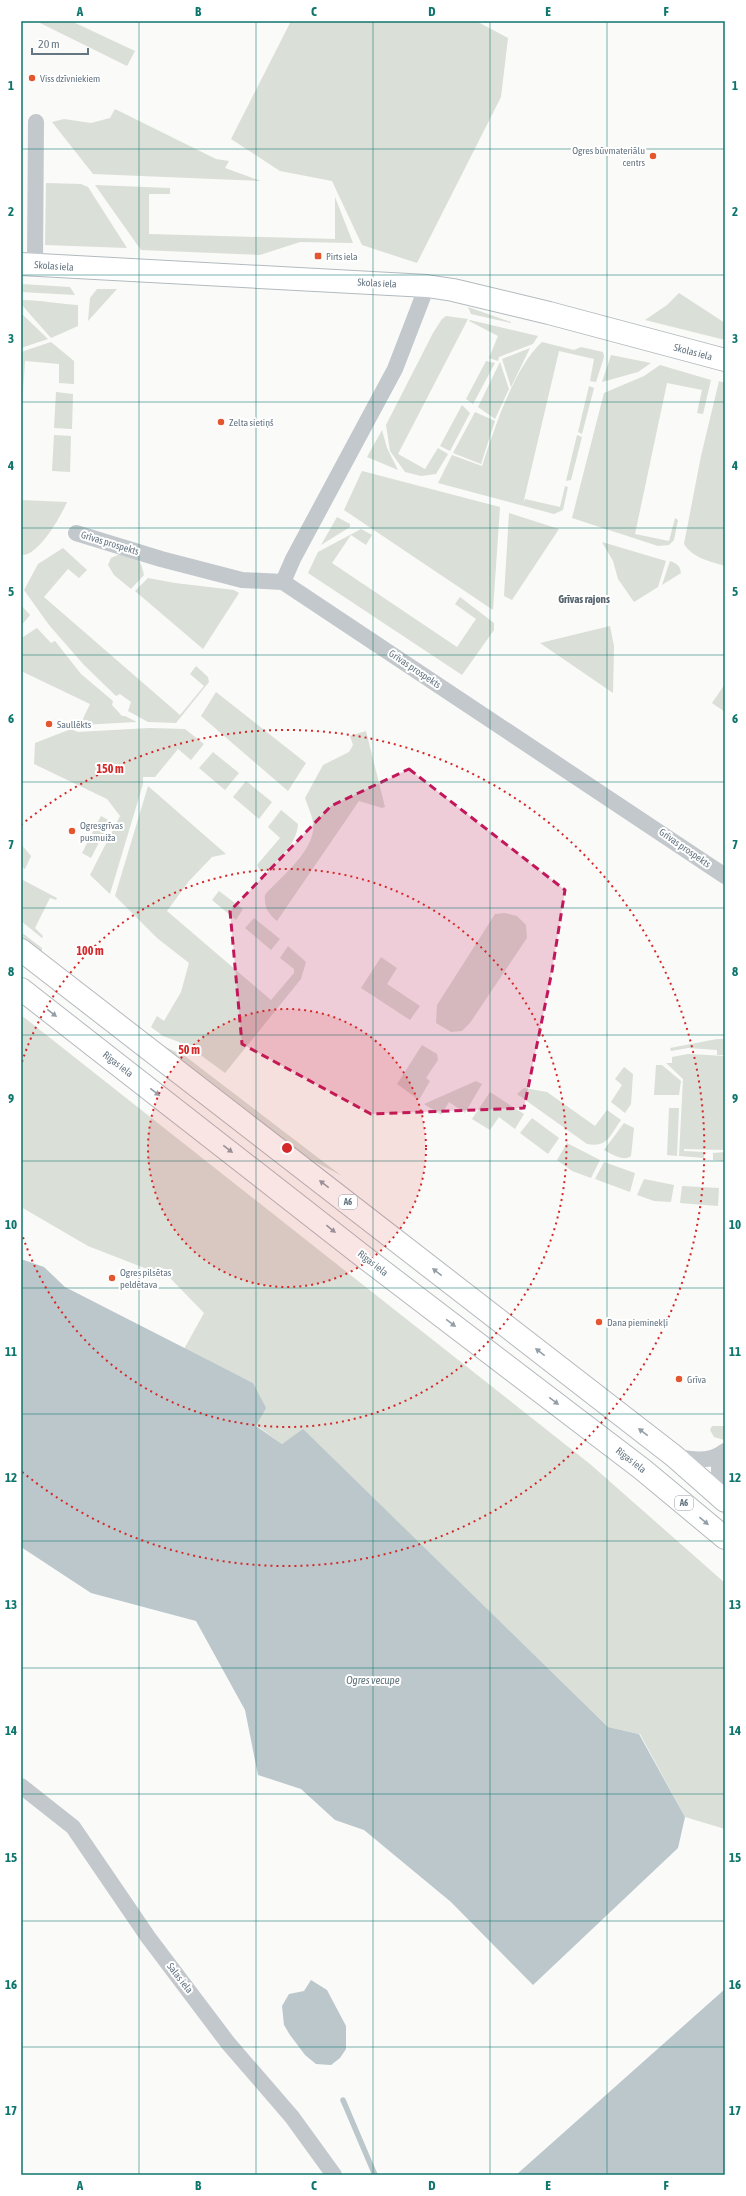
<svg xmlns="http://www.w3.org/2000/svg" width="746" height="2196" font-family="'Asap Condensed',sans-serif">
  <style>
    .green { fill: #dadfd7 }
    .water { fill: #bbc7cb }
    .lines { fill: none; stroke-linecap: round; stroke-linejoin: round }
    .stream { stroke: #bbc7cb; stroke-width: 5.5 }
    .secondary-casing { stroke: #b3babf; stroke-width: 24 }
    .trunk-casing { stroke: #b4b9bd; stroke-width: 24 }
    .minor { stroke: #c3c8cc; stroke-width: 16 }
    .secondary { stroke: #fff; stroke-width: 22 }
    .trunk { stroke: #fff; stroke-width: 22 }
    .oneway { fill: #939fa8 }
    .marked { fill: #c2185b; fill-opacity: 0.2; stroke: #c2185b; stroke-width: 3; stroke-dasharray: 8 5; stroke-linejoin: round }
    .grid { fill: none; stroke: #0f766e; stroke-width: 1; stroke-opacity: 0.55 }
    .ring { fill: none; stroke: #d62828; stroke-width: 2; stroke-dasharray: 2 4 }
    .poi-dot { fill: #e4572e; stroke: #fff; stroke-width: 1.5 }
    .labels { text-anchor: middle; dominant-baseline: central; stroke-width: 4; stroke-linejoin: round; paint-order: stroke }
    .shield { fill: #fff; stroke: #939fa8; stroke-width: 1 }
    .shield-label { font-size: 9px; font-weight: bold; fill: #657683 }
    .poi-label { font-size: 10px; fill: #657683; stroke: #fff; text-anchor: start }
    .street-label { font-size: 10px; fill: #657683; stroke: #fff }
    .neighbourhood-label { font-size: 11px; font-weight: bold; fill: #57646e; stroke: #fff }
    .water-label { font-size: 11px; font-style: italic; fill: #60757c; stroke: #fff }
    .centre { fill: #d62828; stroke: #fff; stroke-width: 2 }
    .ring-label { font-size: 12px; text-anchor: middle; font-weight: bold; fill: #d62828; stroke: #fff; stroke-width: 4; stroke-linejoin: round; paint-order: stroke }
    .neatline { fill: none; stroke: #0f766e; stroke-width: 1.5 }
    .grid-label { font-size: 13px; text-anchor: middle; font-weight: bold; fill: #0f766e }
  </style>
  <rect width="100%" height="100%" fill="#fafaf8"/>
  <!-- green -->
  <path class="green" d="M36,21H71L135,51L127,66Z
    M291,21H476L508,38L501,97L417,263L362,245L332,181L280,171L231,139Z
    M115,109L216,159L229,161L225,168L261,181L93,174L52,122L64,119L91,123L110,118Z
    M46,183L81,184L88,187L127,248L45,245Z
    M95,185L170,188V194H149V234L335,239V197L353,243L300,242L260,255L141,250Z
    M21,284L70,287L75,295L21,292Z
    M97,289H117L88,321L90,298Z
    M679,293L725,323V340L645,320L667,305Z
    M21,300C42,300 58,304 78,305V326L51,338L21,304Z
    M468,307L511,322V323L471,314Z
    M21,313L48,339L21,348Z
    M446,316L468,319L398,454L425,469L438,448L448,454L436,474L421,476L405,472L390,451L386,425L433,333L442,319Z
    M470,320L538,336L533,344L499,357L498,361L489,358L498,336L469,321Z
    M51,342L74,361V384L59,383V364L25,361L21,424V352Z
    M542,342L574,350L581,347L603,352L604,357L596,382L590,381L594,359L559,351L523,504L525,499L560,507L565,486L568,487L563,510L554,514L438,483L452,455L482,466C494,430 514,367 542,342Z
    M530,348L511,387L502,359Z
    M611,355L651,363L638,372L602,382Z
    M486,361L495,363L473,404L466,399Z
    M500,362L509,389L495,419L478,407Z
    M660,365L711,380L703,414L697,413L702,390L667,383L635,534L669,541L675,518L678,520L674,540L669,545L658,546L572,518L604,393L644,376Z
    M719,381L725,383V566C709,561 693,558 684,544L701,456Z
    M589,386L594,388L582,434L578,432Z
    M56,392L73,394L72,429L54,428Z
    M462,405L470,413L450,451L440,446Z
    M475,412L495,421L481,464L453,453Z
    M382,430L387,448L398,470L367,457Z
    M54,435L71,436L70,472L52,471Z
    M577,435L582,437L571,480L566,481Z
    M362,471L500,507L493,610L344,510Z
    M21,500L67,502C61,516 38,557 21,555Z
    M509,513L559,529L512,600L504,596Z
    M337,517L350,524V527L321,545Z
    M361,529L372,535L366,545L351,535L332,563L457,647L476,619L455,604L460,597L494,623V630L462,675L308,573L318,552Z
    M602,542L666,561L658,587L634,602L618,579L613,561Z
    M63,548L87,570L79,578L68,569L44,597L180,715L204,686L190,674L196,666L208,677L209,682L176,723L148,722L128,711L131,702L120,694L116,696L84,665L49,625L24,590L38,564Z
    M120,554C137,558 140,556 144,575L131,589L114,575L108,565L111,558Z
    M670,561C677,564 680,565 681,573L662,585Z
    M148,578L175,583L234,590L239,593L203,649L135,591Z
    M21,605L30,615L21,626Z
    M610,626L614,646L613,693L540,643Z
    M37,628L51,643L55,641L81,674L113,701L112,705L122,716H125L137,722L80,725L90,704L21,671V635L23,637Z
    M725,684V712L712,703Z
    M216,692L306,763L288,791L201,716Z
    M149,728L185,729L204,744L191,760L178,749L155,777H143V784L110,894L90,875L120,816L107,799L34,764L35,743L71,729L78,732Z
    M366,731L385,807L382,808L359,801L277,921C268,913 264,908 265,895C280,877 309,856 313,831C315,821 308,807 305,798L323,765L349,752L353,745L350,736Z
    M213,752L239,773L225,790L199,768Z
    M246,781L272,802L259,819L233,797Z
    M148,786L226,854L212,857L189,881L167,911L271,1000L294,973V969L280,958L288,946L306,962L301,979L225,1073L187,1045L163,1036L151,1027L157,1016L164,1021L181,992L189,963L157,938L115,896Z
    M281,810L298,824C297,843 280,858 268,871H260L257,865L280,838L268,827Z
    M101,816L110,821L91,858L82,853Z
    M21,844L31,856L25,869L21,867Z
    M21,879L57,898L56,900L50,898L35,928L43,936L42,938L21,921Z
    M219,891L243,909L236,920L212,900Z
    M505,913L517,916L526,925L527,938L470,1023L462,1031L451,1032L436,1023L437,1005L495,914Z
    M254,918L280,939L271,950L245,928Z
    M21,932L42,948V955L21,939Z
    M381,957L397,968L387,984L420,1006L410,1020L361,988Z
    M21,1015L590,1464L725,1583V1829L685,1817L640,1734L608,1727L303,1430L282,1444L256,1425L253,1383L184,1349L204,1313L170,1278L88,1246L21,1207Z
    M717,1039H725V1055H717V1050L688,1048L671,1051L670,1048Z
    M159,1044L185,1056L342,1176L315,1162L293,1148Z
    M422,1045L437,1054L438,1060L426,1078L430,1081L419,1100L397,1084Z
    M688,1054L725,1056V1150L684,1149V1151L704,1152V1158L679,1156L683,1079L666,1063H672V1057Z
    M656,1065H662L681,1081L679,1095H654Z
    M624,1067L633,1074L631,1104L625,1113L611,1102L622,1085L615,1079Z
    M476,1081L482,1084L465,1113L449,1102L441,1115L424,1104Z
    M524,1088L547,1092L595,1126L607,1110L621,1120C610,1135 608,1148 587,1144L517,1094Z
    M490,1092L524,1114L515,1129L499,1117L490,1130L472,1119Z
    M669,1108H679L677,1156L667,1155Z
    M532,1118L559,1138L548,1154L520,1133Z
    M624,1123L634,1128L631,1156C623,1162 612,1154 604,1150Z
    M567,1143L600,1160L591,1178L572,1171L557,1160Z
    M725,1152V1161L713,1160V1153Z
    M604,1162L635,1173L630,1192L595,1179Z
    M644,1179L674,1185L671,1202L654,1201L637,1195Z
    M682,1186L719,1188L718,1206L680,1203Z
    M712,1426H725L724,1440L714,1437L710,1430Z"/>
  <!-- water -->
  <path class="water" d="M21,1259L44,1267L65,1287L253,1383L266,1408L256,1426L282,1444L303,1429L608,1727L639,1734L685,1817L678,1848L533,1985L451,1902L364,1830L335,1820L301,1789L258,1775L245,1710L196,1621L91,1593L21,1547Z
    M311,1980L327,1990L346,2026V2049L340,2058L331,2065L316,2064L305,2055L290,2035L284,2025L282,2006L289,1994L304,1991Z
    M725,1989V2175H516Z"/>
  <g class="lines">
    <!-- stream -->
    <path class="stream" d="M343,2100L375,2175"/>
    <defs>
      <path id="secondary" d="M21,264L427,286L453,290L549,313L725,360"/>
      <path id="trunk" d="M21,950L674,1456L725,1501
        M21,989L364,1257L642,1469L725,1538"/>
    </defs>
    <!-- secondary casing -->
    <use href="#secondary" class="secondary-casing"/>
    <!-- trunk casing -->
    <use href="#trunk" class="trunk-casing"/>
    <!-- minor -->
    <path class="minor" d="M35,265L36,122
      M76,533L161,559L242,580L283,582L725,876
      M283,582L293,559L395,369L427,286
      M675,1456C692,1460 710,1463 725,1451
      M719,1456V1484L725,1500
      M21,1786L73,1827L148,1937L228,2043L292,2117L334,2175"/>
    <!-- secondary -->
    <use href="#secondary" class="secondary"/>
    <!-- trunk -->
    <use href="#trunk" class="trunk"/>
  </g>
  <!-- one-way arrows -->
  <defs><path id="oneway-solid" d="M-6-.8H1V-3.2L6.5 0L1 3.2V.8H-6Z"/></defs>
  <g class="oneway">
    <use href="#oneway-solid" transform="translate(52 1013) rotate(38)"/>
    <use href="#oneway-solid" transform="translate(155 1092) rotate(38)"/>
    <use href="#oneway-solid" transform="translate(228 1149) rotate(38)"/>
    <use href="#oneway-solid" transform="translate(324 1184) rotate(-142)"/>
    <use href="#oneway-solid" transform="translate(331 1229) rotate(39)"/>
    <use href="#oneway-solid" transform="translate(437 1272) rotate(-142)"/>
    <use href="#oneway-solid" transform="translate(451 1323) rotate(37)"/>
    <use href="#oneway-solid" transform="translate(540 1352) rotate(-142)"/>
    <use href="#oneway-solid" transform="translate(554 1401) rotate(37)"/>
    <use href="#oneway-solid" transform="translate(643 1432) rotate(-142)"/>
    <use href="#oneway-solid" transform="translate(704 1521) rotate(40)"/>
  </g>
  <!-- marked area -->
  <path class="marked" d="M409,769L565,890L552,971L524,1108L371,1114L242,1044L230,911L331,806Z"/>
  <!-- grid -->
  <path class="grid" d="M139,21V2175M256,21V2175M373,21V2175M490,21V2175M607,21V2175M21,149H725M21,275H725M21,402H725M21,528H725M21,655H725M21,782H725M21,908H725M21,1035H725M21,1161H725M21,1288H725M21,1414H725M21,1541H725M21,1668H725M21,1794H725M21,1921H725M21,2047H725"/>
  <!-- distance rings -->
  <circle cx="287" cy="1148" r="139" fill="#d62828" fill-opacity=".12"/>
  <g class="ring">
    <circle cx="287" cy="1148" r="139"/>
    <path d="M22 1062A279 279 0 1 1 22 1234"/>
    <path d="M21 825A418 418 0 1 1 21 1471"/>
  </g>
  <!-- markers -->
  <g class="poi-dot">
    <circle cx="32" cy="78" r="4"/>
    <circle cx="653" cy="156" r="4"/>
    <rect x="314" y="252" width="8" height="8" rx="2"/>
    <circle cx="221" cy="422" r="4"/>
    <circle cx="49" cy="724" r="4"/>
    <circle cx="72" cy="831" r="4"/>
    <circle cx="112" cy="1278" r="4"/>
    <circle cx="599" cy="1322" r="4"/>
    <circle cx="679" cy="1379" r="4"/>
  </g>
  <g class="labels">
    <!-- shield labels -->
    <g class="shield">
      <rect x="339" y="1195" width="18" height="14" rx="3"/>
      <rect x="675" y="1496" width="18" height="14" rx="3"/>
    </g>
    <g class="shield-label">
      <text x="348" y="1202">A6</text>
      <text x="684" y="1503">A6</text>
    </g>
    <!-- poi labels -->
    <g class="poi-label">
      <text x="40" y="78">Viss dzīvniekiem</text>
      <text x="645" y="150" text-anchor="end">Ogres būvmateriālu<tspan x="645" dy="12">centrs</tspan></text>
      <text x="326" y="256">Pirts iela</text>
      <text x="229" y="422">Zelta sietiņš</text>
      <text x="57" y="724">Saullēkts</text>
      <text x="80" y="825">Ogresgrīvas<tspan x="80" dy="12">pusmuiža</tspan></text>
      <text x="120" y="1272">Ogres pilsētas<tspan x="120" dy="12">peldētava</tspan></text>
      <text x="607" y="1322">Dana pieminekļi</text>
      <text x="687" y="1379">Grīva</text>
    </g>
    <!-- street labels -->
    <g class="street-label">
      <text transform="translate(54 266) rotate(4)">Skolas iela</text>
      <text transform="translate(377 283) rotate(3)">Skolas iela</text>
      <text transform="translate(693 352) rotate(15)">Skolas iela</text>
      <text transform="translate(110 543) rotate(17)">Grīvas prospekts</text>
      <text transform="translate(415 669) rotate(34)">Grīvas prospekts</text>
      <text transform="translate(685 848) rotate(35)">Grīvas prospekts</text>
      <text transform="translate(118 1064) rotate(38)">Rīgas iela</text>
      <text transform="translate(373 1263) rotate(38)">Rīgas iela</text>
      <text transform="translate(631 1460) rotate(38)">Rīgas iela</text>
      <text transform="translate(180 1978) rotate(52)">Salas iela</text>
    </g>
    <!-- neighbourhood labels -->
    <g class="neighbourhood-label">
      <text x="584" y="599">Grīvas rajons</text>
    </g>
    <!-- water labels -->
    <g class="water-label">
      <text x="373" y="1680">Ogres vecupe</text>
    </g>
  </g>
  <circle cx="287" cy="1148" r="6" class="centre"/>
  <g class="ring-label">
    <text x="110" y="773">150 m</text>
    <text x="90" y="955">100 m</text>
    <text x="189" y="1054">50 m</text>
  </g>
  <!-- border -->
  <rect width="746" height="2196" fill="none" stroke="#ffffff" stroke-width="44"/>
  <!-- scale -->
  <path d="M32 48v6h56v-6" fill="none" stroke="#657683" stroke-width="2"/>
  <text x="38" y="48" font-size="12" fill="#657683" stroke="#ffffff" stroke-width="3" paint-order="stroke">20 m</text>
  <rect x="22" y="22" width="702" height="2152" class="neatline"/>
  <g class="grid-label">
    <text x="80" y="16">A</text>
    <text x="198" y="16">B</text>
    <text x="314" y="16">C</text>
    <text x="432" y="16">D</text>
    <text x="548" y="16">E</text>
    <text x="666" y="16">F</text>
    <text x="11" y="90">1</text>
    <text x="735" y="90">1</text>
    <text x="11" y="216">2</text>
    <text x="735" y="216">2</text>
    <text x="11" y="343">3</text>
    <text x="735" y="343">3</text>
    <text x="11" y="470">4</text>
    <text x="735" y="470">4</text>
    <text x="11" y="596">5</text>
    <text x="735" y="596">5</text>
    <text x="11" y="723">6</text>
    <text x="735" y="723">6</text>
    <text x="11" y="849">7</text>
    <text x="735" y="849">7</text>
    <text x="11" y="976">8</text>
    <text x="735" y="976">8</text>
    <text x="11" y="1103">9</text>
    <text x="735" y="1103">9</text>
    <text x="11" y="1229">10</text>
    <text x="735" y="1229">10</text>
    <text x="11" y="1356">11</text>
    <text x="735" y="1356">11</text>
    <text x="11" y="1482">12</text>
    <text x="735" y="1482">12</text>
    <text x="11" y="1609">13</text>
    <text x="735" y="1609">13</text>
    <text x="11" y="1735">14</text>
    <text x="735" y="1735">14</text>
    <text x="11" y="1862">15</text>
    <text x="735" y="1862">15</text>
    <text x="11" y="1989">16</text>
    <text x="735" y="1989">16</text>
    <text x="11" y="2115">17</text>
    <text x="735" y="2115">17</text>
    <text x="80" y="2190">A</text>
    <text x="198" y="2190">B</text>
    <text x="314" y="2190">C</text>
    <text x="432" y="2190">D</text>
    <text x="548" y="2190">E</text>
    <text x="666" y="2190">F</text>
  </g>
</svg>
